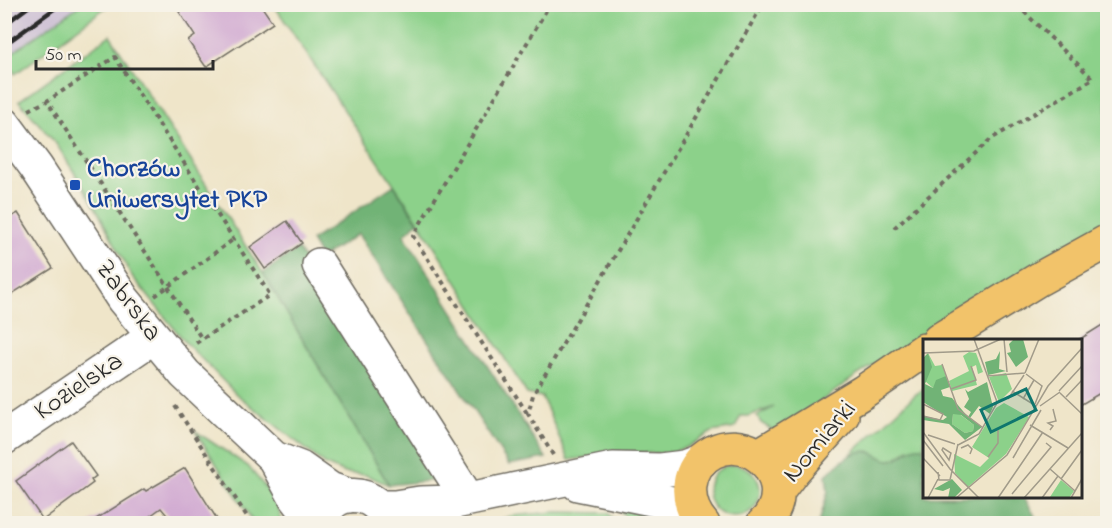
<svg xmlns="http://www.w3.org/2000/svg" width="1112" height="528" font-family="'Indie Flower',sans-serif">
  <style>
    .industrial { fill: #ccbfd4 }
    .green { fill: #8cd18a; stroke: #5c7e5a; stroke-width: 1.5 }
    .forest { fill: #71b376; stroke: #4e6f50; stroke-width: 1.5 }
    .building { fill: #d1aad2 }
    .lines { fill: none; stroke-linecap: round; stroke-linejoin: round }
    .minor-casing { stroke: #706c62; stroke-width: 36 }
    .major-casing { stroke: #706c62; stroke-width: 36 }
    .path { stroke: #706c62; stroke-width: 4; stroke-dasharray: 4.5 4.5; stroke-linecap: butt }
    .minor { stroke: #fff; stroke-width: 33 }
    .major { stroke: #f2c36a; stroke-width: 33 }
    .rail { stroke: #2b2b2b; stroke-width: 4.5 }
    .transit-dot { fill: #1a4fb4; stroke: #f7f3e8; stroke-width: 2 }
    .labels { text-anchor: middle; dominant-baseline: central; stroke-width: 4.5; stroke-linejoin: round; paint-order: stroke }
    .transit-label { font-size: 27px; font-weight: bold; fill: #164399; stroke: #f7f3e8; text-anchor: start }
    .street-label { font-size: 27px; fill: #2b2b2b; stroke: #f7f3e8 }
    .inset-road { fill: none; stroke: #a19b8a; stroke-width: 1.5 }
    .view { fill: #0f766e; fill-opacity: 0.15; stroke: #0f766e; stroke-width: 3 }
    .inset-edge { fill: none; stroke: #2b2b2b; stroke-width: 3 }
  </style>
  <rect width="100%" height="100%" fill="#f7f3e8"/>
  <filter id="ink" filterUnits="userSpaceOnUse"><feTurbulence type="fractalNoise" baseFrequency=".0167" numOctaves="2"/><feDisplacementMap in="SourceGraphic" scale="12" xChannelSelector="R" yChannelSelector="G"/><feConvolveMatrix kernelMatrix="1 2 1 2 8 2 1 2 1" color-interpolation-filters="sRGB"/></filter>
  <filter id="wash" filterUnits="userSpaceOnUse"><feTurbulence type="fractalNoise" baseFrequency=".008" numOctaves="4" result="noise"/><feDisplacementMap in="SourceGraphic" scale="24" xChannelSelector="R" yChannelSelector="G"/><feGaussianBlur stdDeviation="1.35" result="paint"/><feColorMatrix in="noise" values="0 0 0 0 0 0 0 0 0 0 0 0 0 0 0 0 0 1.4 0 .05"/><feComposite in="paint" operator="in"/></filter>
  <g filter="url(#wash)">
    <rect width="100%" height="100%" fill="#efe5c9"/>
    <!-- industrial -->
    <path class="industrial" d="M5,5H80L5,58Z"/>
    <!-- green -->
    <path class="green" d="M80,5H109L15,74L5,58Z
      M274,5H1107V222L856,376L777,433L761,423L757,416L774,407L748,416H741L735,428L712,432L687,447L669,453L610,454L569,460L542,397L527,394L421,225Z
      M110,35L263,273L389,485L366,475L345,473L326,465L236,394L185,342L132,276L92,201L57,145L19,101Z
      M924,389V447L909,449L893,460H884L869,451L851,454L916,394Z
      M195,431L248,466L278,503L281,523H254Z
      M708 491a26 26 0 1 1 52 0a26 26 0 1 1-52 0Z
      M619,509L648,513V523H631Z
      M556,512L608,513L617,523H491L511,516Z"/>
    <!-- forest -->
    <path class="forest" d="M394,185L418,222L404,235L546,458L509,465L358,234L321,258L311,241Z
      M298,249L448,479L389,485L263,273Z
      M917,447H924V496L1024,497L1039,523H819L828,491L826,475C839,464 856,444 875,454C882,457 884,461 892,460C902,458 907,449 917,447Z"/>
    <g id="blocks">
      <!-- building -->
      <path class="building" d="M174,4H260L273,23L206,67L188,41L195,36Z
        M18,213L53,268L4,299V221Z
        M287,221L302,243L265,269L250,247Z
        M1107,322V389L1080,405V339Z
        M71,441L96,476L91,480L93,483L43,520L16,481Z
        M185,468L220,524H181L176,517L171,520L161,508L139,524H88L144,489L146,491Z"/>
    </g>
  </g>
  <g filter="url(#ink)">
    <use href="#blocks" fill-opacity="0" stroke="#706c62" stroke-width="1.5"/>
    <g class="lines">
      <defs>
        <path id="minor" d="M4,124L36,167L123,299L185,374L274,458L294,495L316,524
          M319,265L468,499
          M4,438L153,337
          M274,458L300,468L330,489L350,496
          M578,484L681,505L694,512
          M380,507H395L420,503L455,502L613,469L660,470L685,467L701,461
          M320,524C330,485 377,487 389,524"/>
        <path id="major" d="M939,340L1039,279L1108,241
          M759,455L863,392L924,350
          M778,491L793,471L842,416
          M703,524C683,502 685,466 713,452C741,438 772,457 777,486C779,500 774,514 763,524"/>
      </defs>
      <!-- minor casing -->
      <use href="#minor" class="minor-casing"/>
      <!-- major casing -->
      <use href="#major" class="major-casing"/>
      <!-- path -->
      <path class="path" d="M29,110L47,101
        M894,228L991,139L1093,79L1016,4
        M155,296L234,239
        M196,343L270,295L115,57L47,101L202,339
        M175,406L252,524
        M527,413L413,236L550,4
        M553,455L528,414L533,395L763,4"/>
      <!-- minor -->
      <use href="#minor" class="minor"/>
      <!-- major -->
      <use href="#major" class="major"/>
      <!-- rail -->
      <path class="rail" d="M4,25L32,4
        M4,45L61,4"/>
    </g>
  </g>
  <!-- markers -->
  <rect class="transit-dot" x="69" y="179" width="12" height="12" rx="3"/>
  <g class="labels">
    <!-- transit labels -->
    <g class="transit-label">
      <text x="87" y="169">Chorzów<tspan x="87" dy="31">Uniwersytet PKP</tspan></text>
    </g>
    <!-- street labels -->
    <g class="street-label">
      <text transform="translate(128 301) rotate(54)">Zabrska</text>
      <text transform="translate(79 387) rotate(-34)">Kozielska</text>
      <text transform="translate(820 442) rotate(-50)">Nomiarki</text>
    </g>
  </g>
  <!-- overview -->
  <g transform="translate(923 339)">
    <rect width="159" height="159" fill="#efe5c9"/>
    <path d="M46,13L53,14L60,33L55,35L53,26L49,28L54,46L29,52L26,42L46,32L40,17ZM5,14L12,27L19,26L23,37L10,49L2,42L7,29ZM83,34L89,50L76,63L66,38ZM81,64L106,78L112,69L83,115L45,148L32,134L31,115L57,128L66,119L49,108L73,69ZM35,74L51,86L50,92L42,94L29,85L30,75ZM138,141L151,152L146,159H120L127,158Z" fill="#8cd18a"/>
    <path d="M91,0H100L105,18L93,28L84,14L88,13L86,5ZM77,12L76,30L83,32L65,36L62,23L73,20ZM5,14L9,28L2,45L10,49L13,41L23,37L27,48L18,51L20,57L29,59L45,78L48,73L41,68L46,60L42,50L45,53L64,43L70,68L67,75L56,67L47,79L59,88L42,101L26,85L0,81V77L20,81L24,78L0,63V19ZM30,75L38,76L51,86L50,92L42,94L29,85ZM29,140L39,151L31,159H25L27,149L20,152L11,150Z" fill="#71b376" fill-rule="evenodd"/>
    <path class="inset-road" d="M51,0L74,63M81,0L84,33M1,14L51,12L78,0M19,25L35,70L59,88M102,34L116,0M103,35L119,47L112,65M64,37L102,34M28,50L53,41L48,27M89,52L113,67M136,52L159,27M137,54L159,75M143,58L159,41M85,60L101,36M100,60L111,41M0,65L20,75L17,81L0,77M117,67L137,53M107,86L145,109M127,91L130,87L125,84L133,82L130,70M0,93L27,130L56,159M5,96L32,105M0,101L20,127M35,106L56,95L74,64M20,109L28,114L26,121L19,111ZM38,109L45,106L49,110L47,115M65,118L75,104V91M0,119L17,137M90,119L118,71M127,130L152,152M15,133L16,141H27L35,105M138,140L159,111M89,155L128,108L123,104M5,159L15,140M33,159L84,116L125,47L159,9M75,159L120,93M101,159L159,94M101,159L159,94M119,159L135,137M148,159L159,140"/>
    <path class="view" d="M103,50L113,71L68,93L58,71Z"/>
    <rect width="159" height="159" class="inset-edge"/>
  </g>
  <!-- margin -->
  <rect width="1112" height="528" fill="none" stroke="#f7f3e8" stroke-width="24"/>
  <!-- scale -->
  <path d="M36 60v9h177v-9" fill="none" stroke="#2b2b2b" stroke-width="3"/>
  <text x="45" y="60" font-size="18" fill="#2b2b2b" stroke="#f7f3e8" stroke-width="4.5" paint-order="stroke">50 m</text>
</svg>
